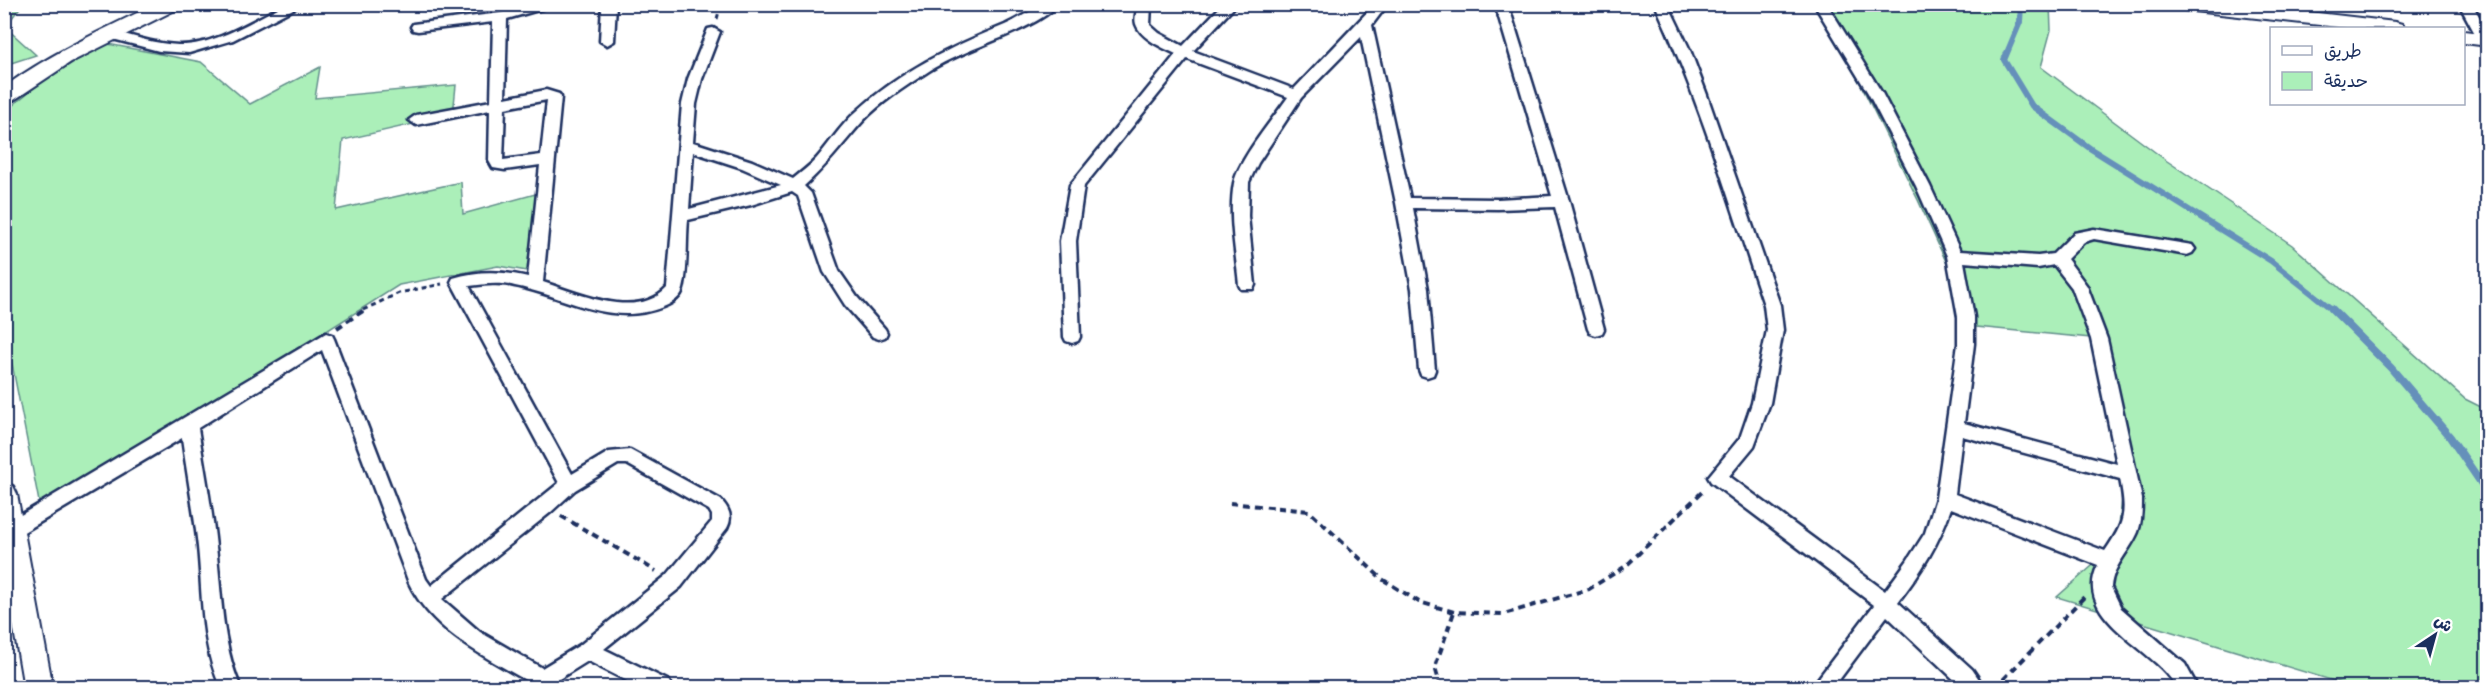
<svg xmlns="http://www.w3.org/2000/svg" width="2492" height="692" font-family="Caveat,'Playpen Sans Arabic',sans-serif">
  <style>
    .green { fill: #abefb9; stroke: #638f8c; stroke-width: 1.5 }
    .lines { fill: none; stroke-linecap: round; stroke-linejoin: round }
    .stream-far1 { stroke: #6590ba; stroke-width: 6 }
    .stream { stroke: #6590ba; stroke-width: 8 }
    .street-casing { stroke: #1b2f5e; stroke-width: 5 }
    .secondary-casing { stroke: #1b2f5e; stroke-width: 4 }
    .path-far1 { stroke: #1b2f5e; stroke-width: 3; stroke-dasharray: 5 4; stroke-linecap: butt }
    .path { stroke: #1b2f5e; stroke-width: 4; stroke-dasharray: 7 5; stroke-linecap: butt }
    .street { fill: #fff; fill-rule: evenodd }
    .secondary { fill: #fff; fill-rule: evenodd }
  </style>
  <rect width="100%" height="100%" fill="#fff"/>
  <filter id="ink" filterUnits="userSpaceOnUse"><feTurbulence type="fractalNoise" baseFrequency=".0167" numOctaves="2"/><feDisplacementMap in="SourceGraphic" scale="12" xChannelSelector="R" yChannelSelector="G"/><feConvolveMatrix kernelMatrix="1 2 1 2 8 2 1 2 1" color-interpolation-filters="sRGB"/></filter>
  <g filter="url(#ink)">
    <!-- green -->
    <path class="green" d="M5,4L22,5L5,27L36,55L5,65Z
      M1815,5H2050L2051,30L2041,67L2167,161L2292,245L2465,399L2487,410V687H2354L2057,597L2117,544L2126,461L2091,338L1966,326L1948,266L1918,200L1861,85Z
      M108,44L201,62L250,104L320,67L315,98L456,85L453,115L343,140L336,210L461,182L463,214L539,193L533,272L498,266L399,285L41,512L5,328L4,114C34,83 70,63 108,44Z"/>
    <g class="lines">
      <!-- stream-far1 -->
      <path class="stream-far1" d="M2021,4L2020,22L2004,60L2032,106L2091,149L2271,261L2333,310"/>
      <!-- stream -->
      <path class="stream" d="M2332,309L2391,368L2450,437L2488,493"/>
      <defs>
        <path id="street" d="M286,4H303L233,40L189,53L159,51L105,37L103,34L110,30C132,36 155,44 178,45C215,46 253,20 286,4Z
          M535,4H559L507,19L505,98L546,90L559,94L561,97L543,282C578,293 636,321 667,288L682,104L688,79L708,29L713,28L720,32L702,79L696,104L693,142L752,161L793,179C801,172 810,166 817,158C830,143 841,125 856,112C899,72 950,47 1005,25C1025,16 1037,4 1059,4C1033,32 964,48 929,71C906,86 881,102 863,121C843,143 827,166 804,186L811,193L839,271L857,297L885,329L887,333L885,337L879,339L873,337L845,305L824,272L798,196L792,192L751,205L688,220C686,241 688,270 683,289C681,298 671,304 663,307C610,328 566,296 515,286C499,282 485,284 469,286L572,474L609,452L630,450L721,500C729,509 733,517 727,528L681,587L604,649L669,681L672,688H641L588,661L551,684L550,688H530L531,683C487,658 431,631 409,583L322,350L198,428C204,468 212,507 216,547C222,595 221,643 241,688H221C200,643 203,595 198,547C194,511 187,474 182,438L17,536L11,538L5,536L4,525L326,333L332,335L334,339L426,579L431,586L559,483L451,282L453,278C478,270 503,271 528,277L540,165L505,170L493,168L489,161L490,110L416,125L409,120L416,115L491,101L493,22L418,31L413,30L411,27L413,24L500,13ZM547,100L541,155L503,160L505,108ZM693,152L742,168L781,185L689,209ZM618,464H627L709,510L712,515V521L667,575L580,645L542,668L480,632L442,599L551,512L575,490Z
          M602,4H616L614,41L607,45L600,41Z
          M1138,4H1151L1150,25L1159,33L1183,46L1223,4H1237L1193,51L1294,89L1375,4H1388L1372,25L1410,198L1498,199L1552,196L1495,4H1508L1569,201L1604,329L1602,333L1596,335L1590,333L1588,329L1555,207L1498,209L1413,208L1428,289L1435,370L1433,375L1427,377L1421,375L1419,370L1412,289L1396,203L1361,37L1301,98L1258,163L1249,182L1248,216L1255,285L1253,289H1241L1239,285C1236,252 1228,216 1234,183C1239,159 1273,119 1288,97L1187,59L1084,186L1076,241L1080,337L1078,341L1072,343L1066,341L1064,337L1060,241L1070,185L1176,54C1164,48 1141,39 1136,24C1134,18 1137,11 1138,4Z
          M1655,4H1668L1690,50L1707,95L1780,305L1783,330L1770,403L1754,446L1729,476L1885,591L1907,561L1925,533L1936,498L1958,344V317L1947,256L1916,186L1868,93L1814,4H1827L1882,93L1930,186L1960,251L2038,256L2053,254L2074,233L2094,229L2192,245L2195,249L2192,253L2187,255L2094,239L2084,242L2067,259L2087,286L2107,339L2142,499C2142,510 2142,521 2138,532C2129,553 2113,565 2111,587L2121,608L2185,664L2198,688H2177C2157,648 2071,620 2098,565L1951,508C1939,544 1921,572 1898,602L1972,669L1985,688H1963L1887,616L1833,688H1811L1874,605L1711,482L1708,477L1740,438L1752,403L1767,330L1764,305C1730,204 1700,101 1655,4ZM1964,262L2038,268L2054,265L2072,288L2091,339L2117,464L1964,423L1974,344V317ZM1962,436L2120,479C2127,514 2125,522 2105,551L1955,494Z
          M2459,4H2472L2488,32V44L2480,43Z"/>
        <path id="secondary" d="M156,4H181L179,8L71,62L11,102L4,103V87C51,53 104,29 156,4Z
          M2175,4H2240L2395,22L2402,24L2405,28H2347L2184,10L2177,8Z
          M2464,31L2488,34V46L2464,43Z
          M4,483L13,486L17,494L53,688H24L4,572Z"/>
      </defs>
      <!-- street casing -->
      <use href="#street" class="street-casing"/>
      <!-- secondary casing -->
      <use href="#secondary" class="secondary-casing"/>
      <!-- path-far1 -->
      <path class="path-far1" d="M717,19L721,4
        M363,310L399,293L442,284"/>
      <!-- path -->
      <path class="path" d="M337,328L366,309
        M1230,503L1309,511L1382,579L1419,602L1454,612L1504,614L1589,589L1626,566L1705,489
        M561,516L656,571
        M1441,688L1435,667L1454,612
        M1995,688L2086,595"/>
      <!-- street -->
      <use href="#street" class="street"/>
      <!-- secondary -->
      <use href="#secondary" class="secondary"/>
    </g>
  </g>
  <!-- margin -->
  <rect width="2492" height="692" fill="none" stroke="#fff" stroke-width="24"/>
  <rect x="12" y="12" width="2468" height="668" fill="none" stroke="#1b2f5e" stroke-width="2" filter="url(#ink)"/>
  <!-- legend -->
  <rect x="2270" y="27" width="195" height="78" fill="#ffffff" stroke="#a4acbf" stroke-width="1.5"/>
  <rect x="2282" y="46" width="30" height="9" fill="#ffffff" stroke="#a4acbf" stroke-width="1.5"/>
  <text x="2324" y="57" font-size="18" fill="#1b2f5e">طريق</text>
  <rect x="2282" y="72" width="30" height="18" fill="#abefb9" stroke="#a4acbf" stroke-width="1.5"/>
  <text x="2324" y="87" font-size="18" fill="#1b2f5e">حديقة</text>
  <!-- north arrow -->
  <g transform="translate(2435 635) rotate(36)" stroke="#ffffff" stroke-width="4.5" paint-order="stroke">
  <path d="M0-4.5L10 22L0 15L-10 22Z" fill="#1b2f5e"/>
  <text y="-9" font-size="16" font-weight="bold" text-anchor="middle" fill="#1b2f5e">ش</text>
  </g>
</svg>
